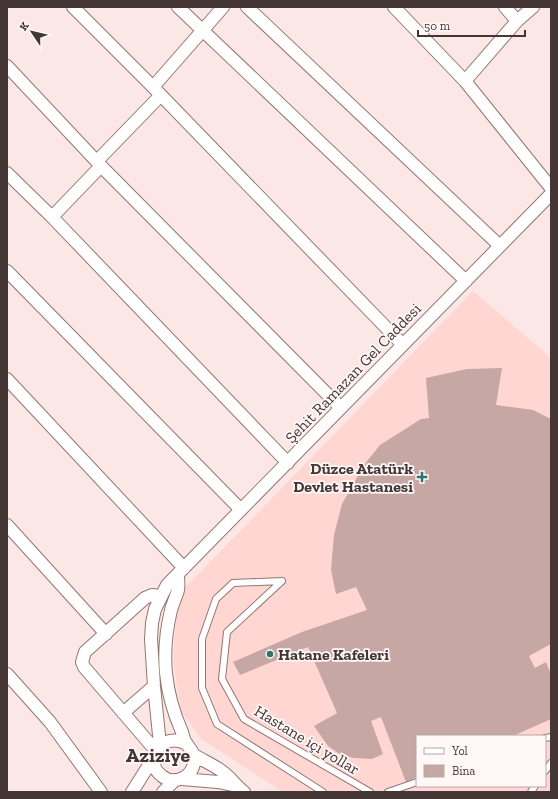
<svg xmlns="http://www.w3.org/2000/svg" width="558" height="799" font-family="'Zilla Slab',serif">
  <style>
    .built { fill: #ffd6d1; fill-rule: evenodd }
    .building { fill: #c6a7a3 }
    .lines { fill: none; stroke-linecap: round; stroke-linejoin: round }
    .lane-casing { stroke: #937672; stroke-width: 8 }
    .street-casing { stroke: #937672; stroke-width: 14 }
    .lane { stroke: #fff; stroke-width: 6 }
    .street { stroke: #fff; stroke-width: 12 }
    .poi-dot { fill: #2c7571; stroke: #fff8f7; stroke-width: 1.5 }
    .labels { text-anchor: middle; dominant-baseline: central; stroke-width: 3.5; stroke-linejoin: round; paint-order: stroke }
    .street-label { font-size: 16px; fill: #433635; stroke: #fff8f7 }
    .poi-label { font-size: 16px; font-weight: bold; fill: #433635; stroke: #fff8f7; text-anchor: end }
    .district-label { font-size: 20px; font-weight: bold; fill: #433635; stroke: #fff8f7 }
  </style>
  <rect width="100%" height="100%" fill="#fbe7e5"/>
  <!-- built -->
  <path class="built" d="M473,291L551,358V792H283L201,739L180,710L173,659L178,595ZM417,736H545V786H417Z"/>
  <!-- building -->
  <path class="building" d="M502,368L496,405L533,410L551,419V644L529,656L535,668L546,662L551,674V719L513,736H417V777L406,782L381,717L371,721L383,754L372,759L354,758L341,755L328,746L314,726L337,713L308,647L240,675L233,662L302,632L367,610L356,587L336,594L331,570L334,535L342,504L364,465L380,445L421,419L429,418L426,378L467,369Z"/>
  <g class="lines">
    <defs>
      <path id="lane" d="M282,581L233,583L216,599L202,639V688L217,724L323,792
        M282,581L227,632L222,679L244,719L370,792
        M545,738L551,737
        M545,771L551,763
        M388,792L417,782
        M531,792L535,786"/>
      <path id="street" d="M73,7L153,87L403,345
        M178,7L466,281
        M247,7L500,246
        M394,7L465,81L551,188
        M505,7L517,21
        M7,66L101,166L341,408
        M465,81L517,21L533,7
        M153,87L223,7
        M97,161L161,95
        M7,173L52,217L288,463
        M52,217L101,166
        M7,271L241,510
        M7,379L184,568
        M7,525L106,634
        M178,575C178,580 179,585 178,590C176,597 173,603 171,610C166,631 164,652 166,673C168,694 174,714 182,732C183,736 184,740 186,743C191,750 195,754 194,762C193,777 174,786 162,776C142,762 161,730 187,744
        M7,674L50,722L101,792
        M123,713L154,686
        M160,745L154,686L151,639L152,623L155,609L167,585L551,194
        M156,751L84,667L82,662L85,652L145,598L152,595L160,596
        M194,755C204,761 214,765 223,772C231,778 236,786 244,792
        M182,779L218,782L237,786
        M132,792L154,757
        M163,792L175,780"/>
    </defs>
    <!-- lane casing -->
    <use href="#lane" class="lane-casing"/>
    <!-- street casing -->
    <use href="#street" class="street-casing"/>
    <!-- lane -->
    <use href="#lane" class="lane"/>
    <!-- street -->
    <use href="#street" class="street"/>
  </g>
  <!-- markers -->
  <g class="poi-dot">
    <path d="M420 471h4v4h4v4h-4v4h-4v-4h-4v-4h4z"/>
    <circle cx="270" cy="654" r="4"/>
  </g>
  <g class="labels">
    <!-- street labels -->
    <g class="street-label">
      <text transform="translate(353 373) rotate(-46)">Şehit Ramazan Gel Caddesi</text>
      <text transform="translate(307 740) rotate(31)">Hastane içi yollar</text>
    </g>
    <!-- poi labels -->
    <g class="poi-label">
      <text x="413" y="468">Düzce Atatürk<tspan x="413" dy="18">Devlet Hastanesi</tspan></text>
      <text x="278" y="654" text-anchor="start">Hatane Kafeleri</text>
    </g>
    <!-- district labels -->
    <g class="district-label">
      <text x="158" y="755">Aziziye</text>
    </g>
  </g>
  <!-- border -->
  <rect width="558" height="799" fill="none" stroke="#433635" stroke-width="16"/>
  <!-- legend -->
  <rect x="416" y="735" width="130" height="52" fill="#fff8f7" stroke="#b4aaa9"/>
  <rect x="424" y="748" width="20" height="6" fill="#ffffff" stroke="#b4aaa9"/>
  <text x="452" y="755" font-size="12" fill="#433635">Yol</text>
  <rect x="424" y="765" width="20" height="12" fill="#c6a7a3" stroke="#b4aaa9"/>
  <text x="452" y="775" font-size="12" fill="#433635">Bina</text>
  <!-- north arrow -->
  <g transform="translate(32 32) rotate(305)" stroke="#fff8f7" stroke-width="3" paint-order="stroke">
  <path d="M0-3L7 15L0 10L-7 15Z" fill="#433635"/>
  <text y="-6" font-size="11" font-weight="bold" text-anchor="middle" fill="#433635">K</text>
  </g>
  <!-- scale -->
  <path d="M418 30v6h107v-6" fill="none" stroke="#433635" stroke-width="2"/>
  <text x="424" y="30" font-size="12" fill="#433635" stroke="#fff8f7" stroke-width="3" paint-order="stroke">50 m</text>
</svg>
